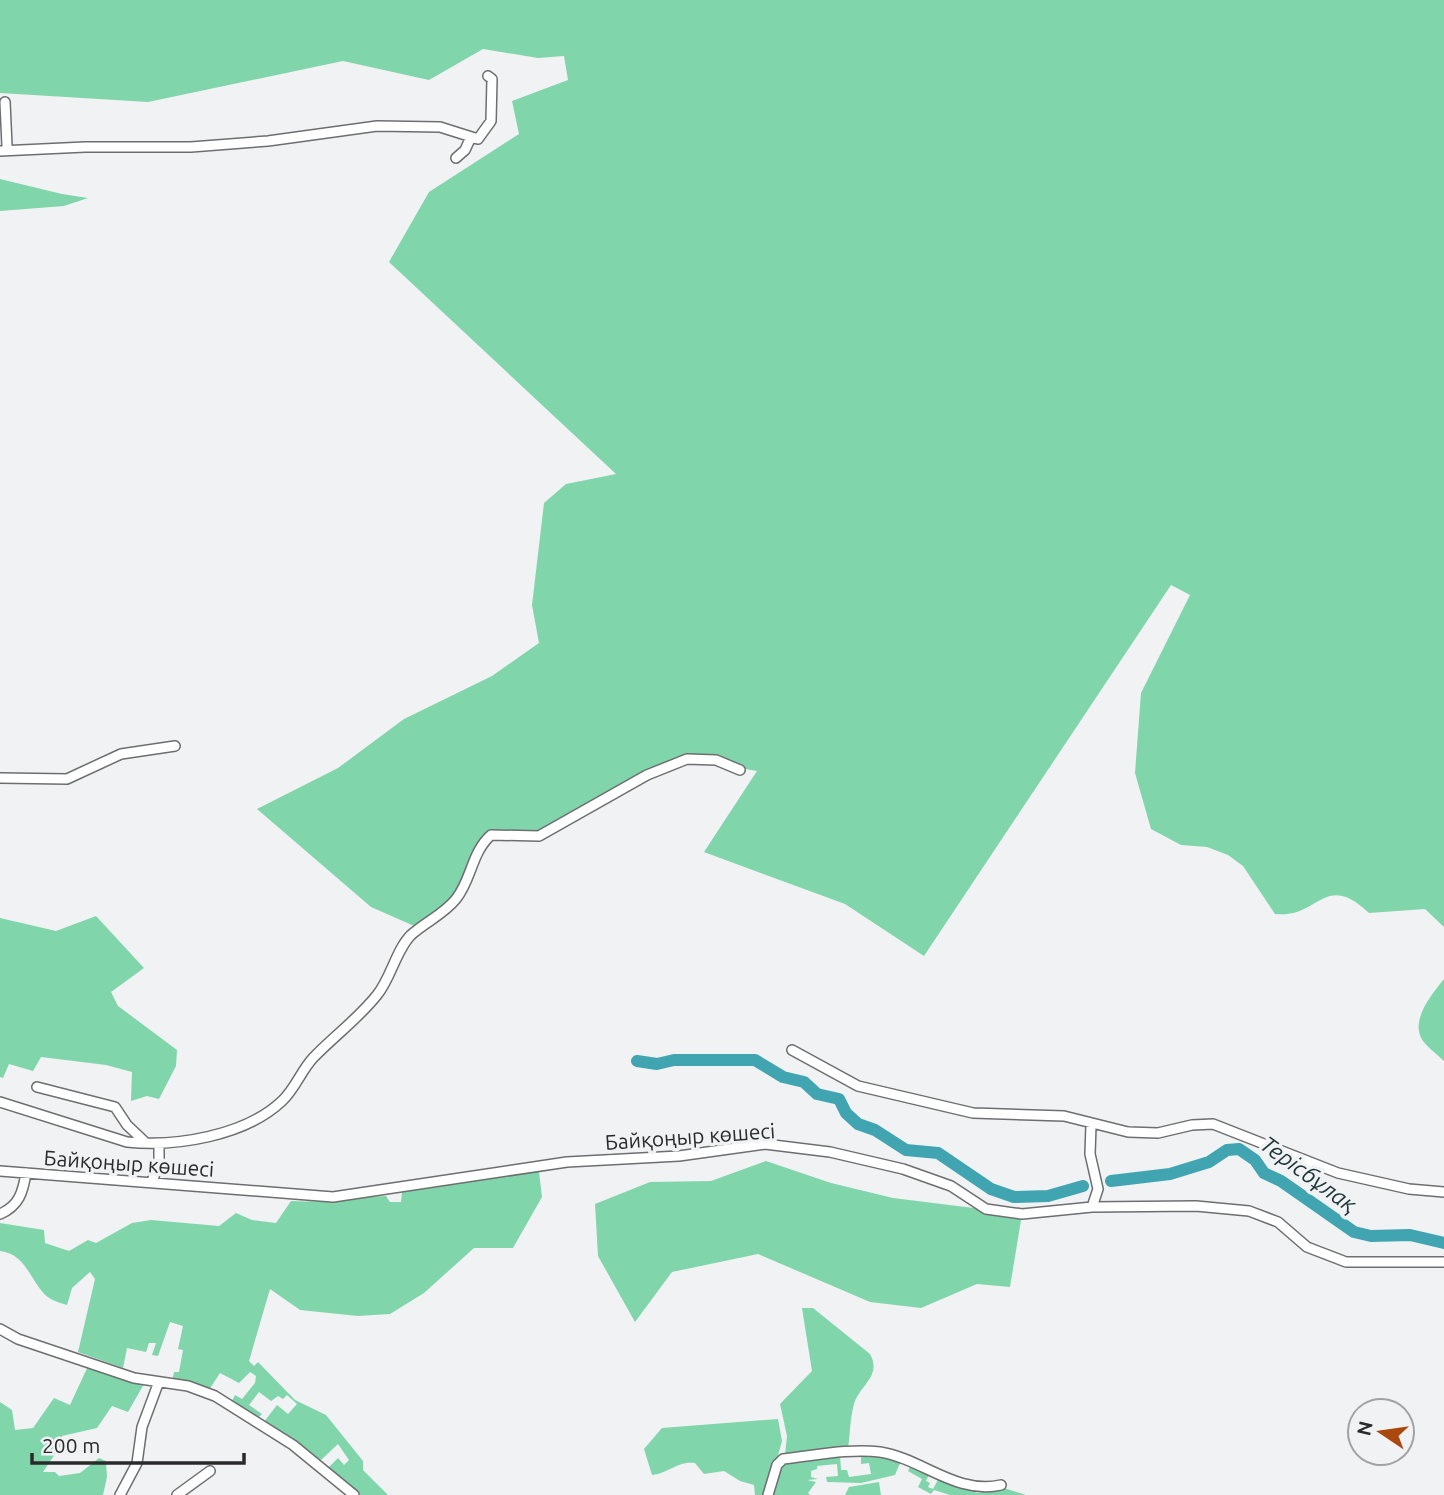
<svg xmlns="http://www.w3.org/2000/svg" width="1444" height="1495" font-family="Ubuntu,sans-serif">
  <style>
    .green { fill: #81d5ab }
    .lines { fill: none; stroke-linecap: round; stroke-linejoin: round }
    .river { stroke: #40a4b1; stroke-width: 12 }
    .minor-casing { stroke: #6d6e70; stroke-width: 12 }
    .minor { stroke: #fff; stroke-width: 9 }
    .labels { text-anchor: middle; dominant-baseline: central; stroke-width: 7; stroke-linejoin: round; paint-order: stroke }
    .street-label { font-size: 21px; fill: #2a2a2b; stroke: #f0f2f4 }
    .water-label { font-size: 23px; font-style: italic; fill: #1e3538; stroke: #f0f2f4 }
  </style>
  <rect width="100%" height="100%" fill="#f0f2f4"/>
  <!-- green -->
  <path class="green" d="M0,0H1444V927L1425,909L1369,913C1324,870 1319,919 1275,914L1243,866L1228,855L1207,847L1181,845L1151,829L1135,773L1141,693L1190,595L1171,585L924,956L845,904L704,852L757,771L688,759L527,838L491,835L464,888L421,929L371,907L257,809L338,768L404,719L492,676L539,643L532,605L544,503L566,484L616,474L389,262L429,192L519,134L512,101L568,80L564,56L538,58L483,49L429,80L343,61L148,102L0,93Z
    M0,179L62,194L88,198L64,206L0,211Z
    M96,916L144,968L111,992L118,1006L177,1050L176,1066L159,1099L147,1096L131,1101L132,1072L106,1065L41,1057L33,1071L9,1064L3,1078L0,1077V918L56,931Z
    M1444,979V1061C1437,1054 1428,1048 1423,1041C1409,1021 1432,994 1444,979Z
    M766,1161L831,1183L893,1198L1022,1214L1010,1287L977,1284L921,1308L870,1302L758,1254L672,1272L635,1322L598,1256L595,1204L650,1182L711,1181Z
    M496,1168L513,1172H539L542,1197L513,1248H474L424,1293L390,1314L358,1316L300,1310L270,1289L249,1361L254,1366L258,1362L295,1400L326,1415L363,1461V1470L388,1495H357L328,1468L338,1458L344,1465L349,1460L338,1444L321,1460L263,1423L277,1405L288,1414L297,1404L287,1395L283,1399L278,1396L271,1401L259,1392L249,1405L262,1414L258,1418L232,1401L235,1395L242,1399L255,1383L256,1376L250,1372L239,1383L220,1373L209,1390L172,1381L174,1372H179L183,1350L178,1349L183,1326L170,1322L158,1356L152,1355L156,1343H149L146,1352L127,1348L123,1368L78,1352L95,1279L90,1272L72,1288L67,1305C62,1303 56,1302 51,1299C32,1289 29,1254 0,1251V1223L44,1230L45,1243L69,1251L88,1240L96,1243L132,1223L151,1220L219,1226L236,1213L252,1220L276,1223L291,1201C323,1203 354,1197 386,1196L390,1202H401L402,1192L422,1187L425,1178Z
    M802,1308H813L870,1354C882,1376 860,1385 854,1404C850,1418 850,1435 848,1449L785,1455L787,1436L780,1404L812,1371Z
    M89,1364L144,1384L128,1412L112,1406L97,1428L62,1436L61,1445L43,1472H55L59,1476L80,1473L99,1458L106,1461L107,1477L103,1495H0V1402L12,1410L15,1430L33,1428L54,1398L70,1405Z
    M778,1419L782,1441L767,1495H755L754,1485L740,1481L724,1471L704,1474L695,1463C676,1461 670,1473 652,1475L644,1449L662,1428Z
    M870,1453L901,1461L895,1475L861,1483L827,1482L826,1477L838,1476L837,1464L817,1466V1469L811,1471V1477L818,1479L807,1480L816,1482L808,1493L810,1495H770L781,1464L840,1455L841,1470H847L849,1477L871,1474L869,1463L861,1464V1454Z
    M911,1465L930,1473L926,1481L930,1483L928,1487L933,1489L939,1478L977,1493L1004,1488L1026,1495H950L934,1490L931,1494L918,1487L922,1479L908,1471Z
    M879,1482L881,1495H845L849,1487Z"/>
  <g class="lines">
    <!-- river -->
    <path class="river" d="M637,1061L657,1064L674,1060H755L783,1077L804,1082L817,1094L839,1099L846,1113L858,1124L875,1130L906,1150L938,1153L991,1189L1014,1197L1048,1196L1083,1186
      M1111,1181L1170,1174L1209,1162L1227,1150L1239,1149L1255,1160L1264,1173L1281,1181L1354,1232L1371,1236L1410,1235L1444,1243"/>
    <defs>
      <path id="minor" d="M5,102L7,146
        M0,151L85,147H191L268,141L377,126L440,127L478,139L491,121L492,79L488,76
        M456,158L465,150L471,137
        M0,778L67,779L121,754L175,746
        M792,1050L858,1086L973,1113L1064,1116L1128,1132L1158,1133L1192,1125L1213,1124L1338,1173L1409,1189L1444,1192
        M37,1087L115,1107L127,1125L146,1143
        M0,1102L127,1142C176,1147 245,1136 282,1101C295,1089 301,1071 313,1058C334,1036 358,1019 377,995C391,978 396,950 411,935C425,922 443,915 456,899C472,879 471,853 491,835L539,836L647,775L687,759L716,760L740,770
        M1091,1125L1090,1154L1098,1189L1092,1207
        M0,1171L333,1197L567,1162L679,1156L765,1144L830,1152L903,1169L951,1186L986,1209L1022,1214L1092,1207L1196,1206L1249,1211L1278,1222L1307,1247L1346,1262H1444
        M152,1181L159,1164V1145
        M0,1214C19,1206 23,1192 26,1173
        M0,1329L18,1339L134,1378L188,1386L215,1396L293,1445L354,1495
        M120,1495L137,1463L142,1427L158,1384
        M177,1495L210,1471
        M768,1495L777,1465L783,1459C813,1456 849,1448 880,1452C923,1459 956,1495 1001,1485"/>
    </defs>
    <!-- minor casing -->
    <use href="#minor" class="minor-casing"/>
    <!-- minor -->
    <use href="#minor" class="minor"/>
  </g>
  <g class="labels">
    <!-- street labels -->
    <g class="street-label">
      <text transform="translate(690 1136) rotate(-4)">Байқоңыр көшесі</text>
      <text transform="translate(129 1163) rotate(4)">Байқоңыр көшесі</text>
    </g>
    <!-- water labels -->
    <g class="water-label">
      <text transform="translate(1309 1174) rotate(36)">Терісбұлақ</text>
    </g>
  </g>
  <!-- north arrow -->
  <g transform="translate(1381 1432) rotate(283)"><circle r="33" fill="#f0f2f4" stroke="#a1a2a4" stroke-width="2"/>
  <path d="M0-5L12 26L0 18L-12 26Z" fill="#ab480e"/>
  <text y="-10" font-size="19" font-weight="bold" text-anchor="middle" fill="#2a2a2b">N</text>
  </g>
  <!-- scale -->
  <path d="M32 1453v10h212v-10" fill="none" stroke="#2a2a2b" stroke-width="3.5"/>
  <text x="42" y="1453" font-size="21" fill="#2a2a2b" stroke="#f0f2f4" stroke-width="5" paint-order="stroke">200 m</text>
</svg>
